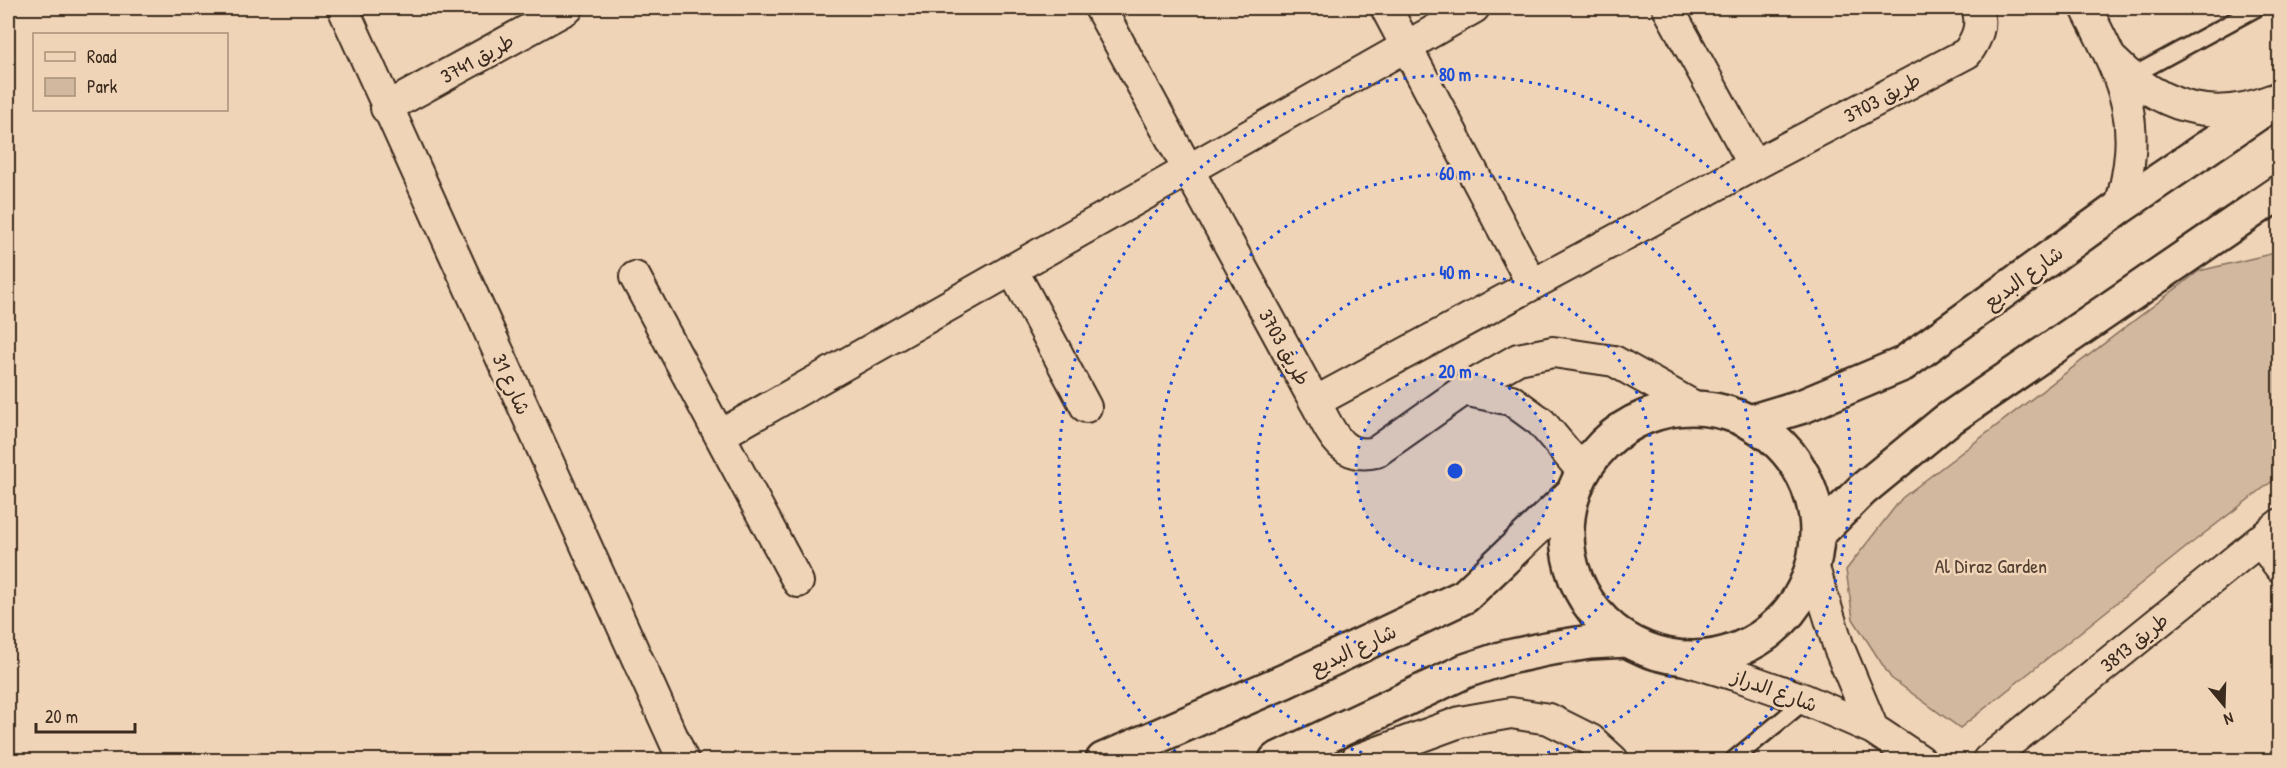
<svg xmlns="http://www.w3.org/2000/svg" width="2287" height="768" font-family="'Patrick Hand','Playpen Sans Arabic',sans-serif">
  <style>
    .green { fill: #d2b89e; stroke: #86715e; stroke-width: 1.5 }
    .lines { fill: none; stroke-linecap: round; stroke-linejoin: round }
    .service-casing { stroke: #3b2a1e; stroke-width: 20 }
    .minor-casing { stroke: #3b2a1e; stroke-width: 34 }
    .primary-casing { stroke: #3b2a1e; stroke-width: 38 }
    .service { stroke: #f0d4b7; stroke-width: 15 }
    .minor { stroke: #f0d4b7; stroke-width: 30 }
    .primary { stroke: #f0d4b7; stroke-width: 33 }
    .ring { fill: none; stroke: #1d4ed8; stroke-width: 3; stroke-dasharray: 3 6 }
    .labels { text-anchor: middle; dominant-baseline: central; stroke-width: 5; stroke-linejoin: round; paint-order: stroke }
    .street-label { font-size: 20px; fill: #3b2a1e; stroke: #f0d4b7 }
    .park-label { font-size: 20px; fill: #523f31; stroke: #f0d4b7 }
    .centre { fill: #1d4ed8; stroke: #f0d4b7; stroke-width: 3 }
    .ring-label { font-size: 18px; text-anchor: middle; font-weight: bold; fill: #1d4ed8; stroke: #f0d4b7; stroke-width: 5; stroke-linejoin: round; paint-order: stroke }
  </style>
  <rect width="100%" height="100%" fill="#f0d4b7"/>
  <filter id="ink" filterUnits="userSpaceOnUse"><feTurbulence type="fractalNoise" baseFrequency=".0167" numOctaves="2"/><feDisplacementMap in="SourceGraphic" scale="12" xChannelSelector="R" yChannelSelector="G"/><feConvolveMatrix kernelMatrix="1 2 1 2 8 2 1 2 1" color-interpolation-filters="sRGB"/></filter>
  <g filter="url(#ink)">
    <!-- green -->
    <path class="green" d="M2279,252V476L2193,542L1960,728L1891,678L1853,619L1846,570L1902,498L2199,271Z"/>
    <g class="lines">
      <defs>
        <path id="service" d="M2130,77L2257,8
          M1733,760L1806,700"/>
        <path id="minor" d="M343,8L683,760
          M1100,8L1315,402C1330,428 1339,461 1376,452L1464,390L1518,359L1553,352L1614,361L1699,409
          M1386,8L1532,284
          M1668,8L1754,165
          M2086,8C2125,85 2144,119 2120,207
          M2114,61C2158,106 2211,124 2271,100
          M386,108L568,8
          M1012,269L1086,407
          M635,277L798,582
          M1464,390L1511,400L1541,422L1583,472
          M1315,402L1754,165L1967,53C1977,39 1983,25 1977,8
          M720,435L1474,8
          M2259,540L2280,567
          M1813,565L1839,648L1873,729
          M1675,657L1741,677L1806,700L1873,729L1920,760
          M1356,760L1460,722L1511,713L1549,719L1591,740L1613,760
          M1988,760L2280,524"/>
        <path id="primary" d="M1567 533a125 125 0 1 1 250 0a125 125 0 1 1-250 0Z
          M1750,422L1803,406L1903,364L2120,207L2280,98
          M1818,534L1862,490L1946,421L2280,192
          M1103,760L1285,681L1465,596L1573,493
          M1276,760L1465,671L1504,658L1546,649L1590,642L1627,640"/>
      </defs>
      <!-- service casing -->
      <use href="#service" class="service-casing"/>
      <!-- minor casing -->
      <use href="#minor" class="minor-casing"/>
      <!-- primary casing -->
      <use href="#primary" class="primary-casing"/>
      <!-- service -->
      <use href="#service" class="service"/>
      <!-- minor -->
      <use href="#minor" class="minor"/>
      <!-- primary -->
      <use href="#primary" class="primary"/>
    </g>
  </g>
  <!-- distance rings -->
  <circle cx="1455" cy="471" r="99" fill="#1d4ed8" fill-opacity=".12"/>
  <g class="ring">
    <circle cx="1455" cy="471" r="99"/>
    <circle cx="1455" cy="471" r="198"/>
    <path d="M1388 760A297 297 0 1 1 1522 760"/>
    <path d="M1182 758A396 396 0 1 1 1728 758"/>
  </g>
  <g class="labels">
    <!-- street labels -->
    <g class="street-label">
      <text transform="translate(477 58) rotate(-29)">طريق 3741</text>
      <text transform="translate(1882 97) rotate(-28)">طريق 3703</text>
      <text transform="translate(2023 277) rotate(-36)">شارع البديع</text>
      <text transform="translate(1285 347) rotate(61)">طريق 3703</text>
      <text transform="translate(512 384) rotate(66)">شارع 31</text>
      <text transform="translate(2134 642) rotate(-39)">طريق 3813</text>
      <text transform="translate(1353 649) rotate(-25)">شارع البديع</text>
      <text transform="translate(1775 690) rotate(20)">شارع الدراز</text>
    </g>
    <!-- park labels -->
    <g class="park-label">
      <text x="1991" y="565">Al Diraz Garden</text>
    </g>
  </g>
  <circle cx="1455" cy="471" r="9" class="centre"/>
  <g class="ring-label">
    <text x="1455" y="81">80 m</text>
    <text x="1455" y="180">60 m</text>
    <text x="1455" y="279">40 m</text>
    <text x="1455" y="378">20 m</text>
  </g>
  <!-- margin -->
  <rect width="2287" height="768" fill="none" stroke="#f0d4b7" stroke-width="30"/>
  <rect x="15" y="15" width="2257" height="738" fill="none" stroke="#3b2a1e" stroke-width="2" filter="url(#ink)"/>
  <!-- legend -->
  <rect x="33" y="33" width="195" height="78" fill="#f0d4b7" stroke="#a8907a" stroke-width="1.5"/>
  <rect x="45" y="52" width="30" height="9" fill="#f0d4b7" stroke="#a8907a" stroke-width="1.5"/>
  <text x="87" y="63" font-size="18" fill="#3b2a1e">Road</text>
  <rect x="45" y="78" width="30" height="18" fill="#d2b89e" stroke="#a8907a" stroke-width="1.5"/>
  <text x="87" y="93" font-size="18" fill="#3b2a1e">Park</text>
  <!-- north arrow -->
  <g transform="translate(2224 705) rotate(161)" stroke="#f0d4b7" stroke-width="4.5" paint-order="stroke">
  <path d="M0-4.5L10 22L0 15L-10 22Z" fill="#3b2a1e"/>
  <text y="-9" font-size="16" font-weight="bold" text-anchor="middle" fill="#3b2a1e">N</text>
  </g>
  <!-- scale -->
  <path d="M36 723v9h99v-9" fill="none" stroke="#3b2a1e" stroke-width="3"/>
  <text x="45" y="723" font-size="18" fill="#3b2a1e" stroke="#f0d4b7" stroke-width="4.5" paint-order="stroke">20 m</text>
</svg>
